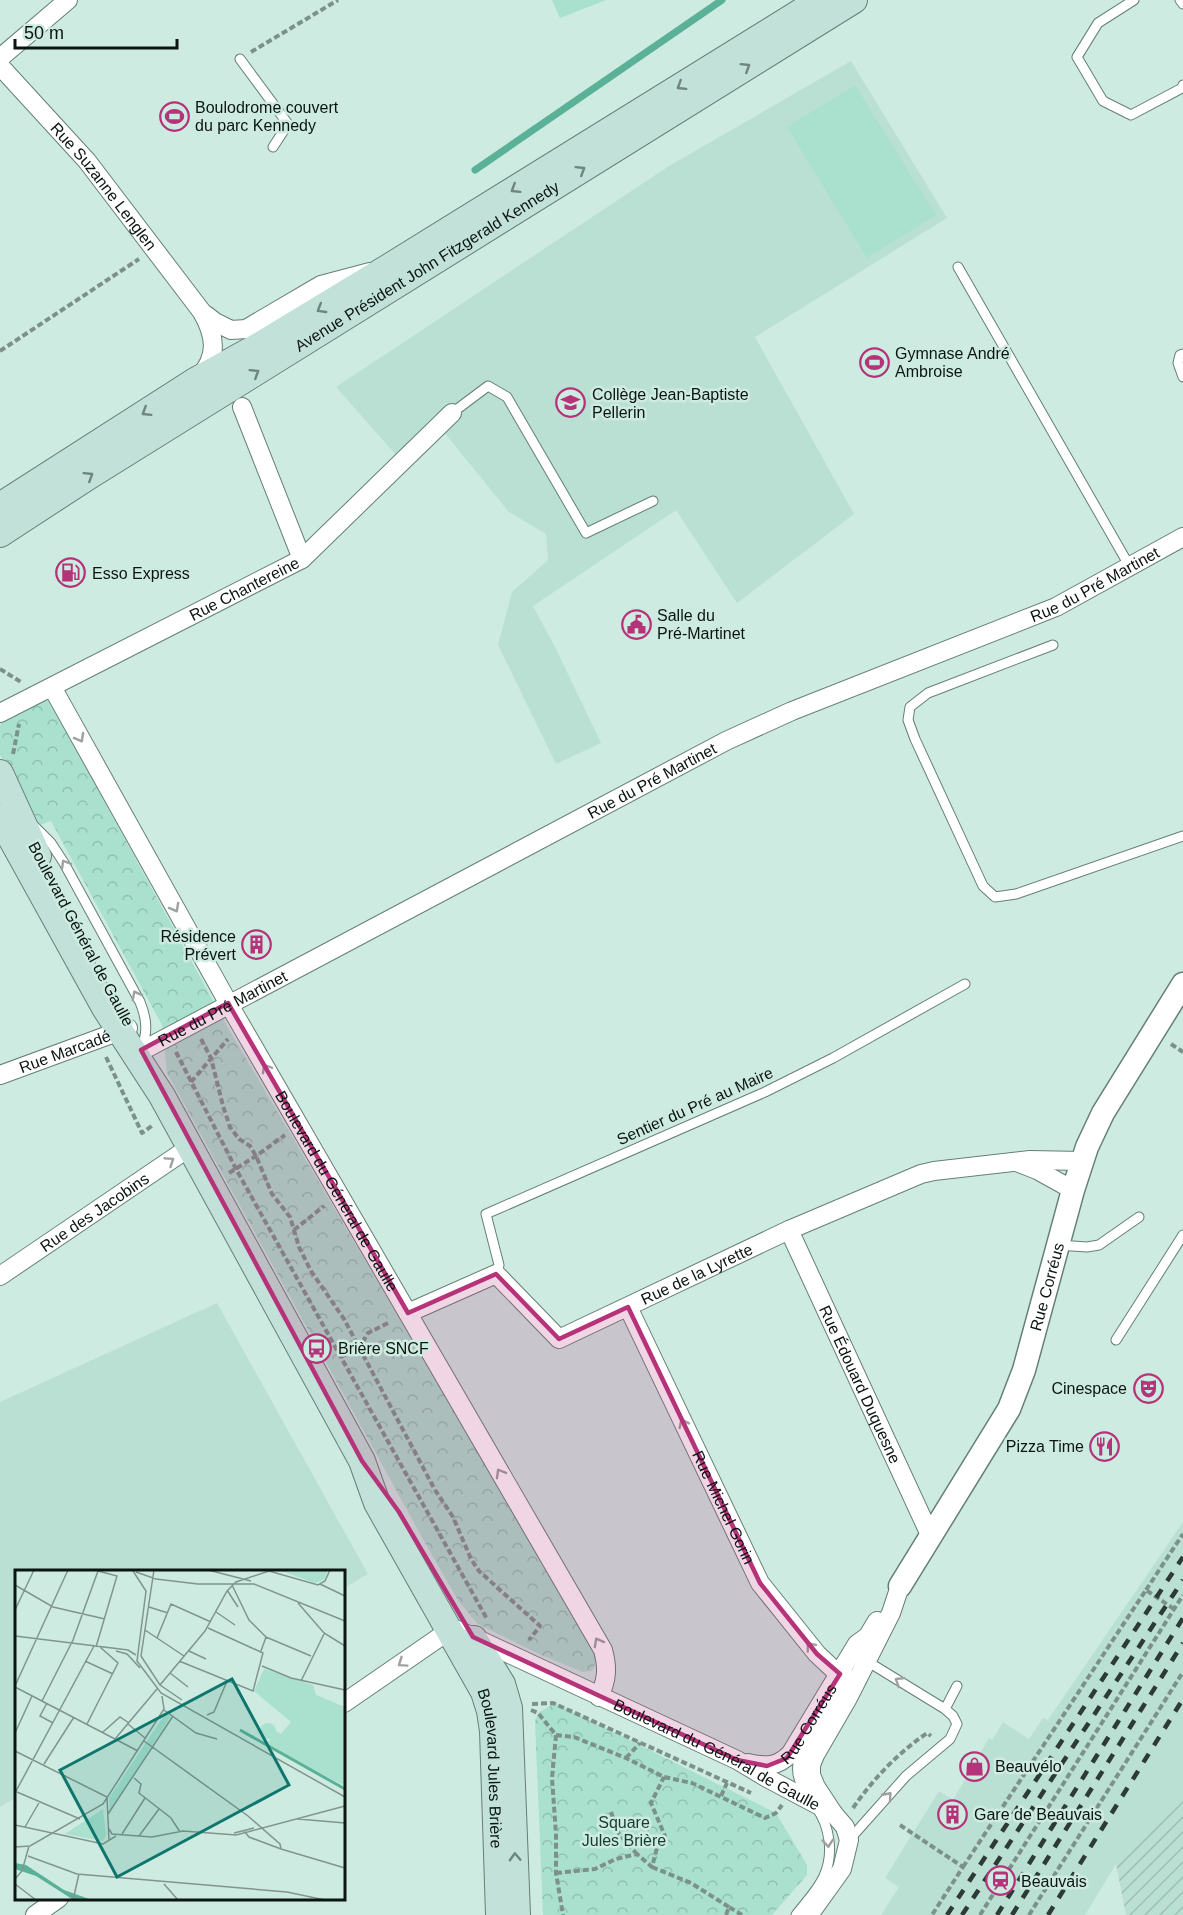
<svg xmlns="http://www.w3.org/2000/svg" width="1183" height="1915" font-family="Arial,sans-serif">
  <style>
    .built { fill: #bae0d3 }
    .industrial { fill: url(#industrial-furrows) }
    .park { fill: url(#park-crowns) }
    .garden { fill: #a9e1ce }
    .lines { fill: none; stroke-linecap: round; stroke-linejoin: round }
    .stream { stroke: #5ab197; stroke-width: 7 }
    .service-casing { stroke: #657f76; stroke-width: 11 }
    .minor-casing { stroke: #657f76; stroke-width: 20 }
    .tertiary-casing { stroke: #657f76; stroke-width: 25 }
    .secondary-casing { stroke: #657f76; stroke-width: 28 }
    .path { stroke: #7c918a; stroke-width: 4; stroke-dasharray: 6 3; stroke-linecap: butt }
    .service { stroke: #fff; stroke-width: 9 }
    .minor { stroke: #fff; stroke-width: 18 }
    .tertiary { stroke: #fff; stroke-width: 22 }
    .secondary { stroke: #c1e1d9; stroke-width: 26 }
    .rail { stroke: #2d3a36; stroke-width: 4.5; stroke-dasharray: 10 10; stroke-linecap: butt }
    .oneway { stroke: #6f857f }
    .oneway2 { stroke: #9da1a0 }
    .marked { fill: #b63279; fill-opacity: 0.2; stroke: #b63279; stroke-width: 4.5; stroke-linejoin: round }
    .labels { text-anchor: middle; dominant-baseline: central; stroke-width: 5; stroke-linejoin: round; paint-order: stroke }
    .poi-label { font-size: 16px; fill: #0b1512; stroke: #ceebe1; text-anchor: start }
    .street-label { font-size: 16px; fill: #0b1512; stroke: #ceebe1 }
    .park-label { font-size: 16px; fill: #143c31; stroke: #ceebe1 }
    .inset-river { fill: none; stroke: #5ab197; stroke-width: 3 }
    .inset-road { fill: none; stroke: #80958e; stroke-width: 1.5 }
    .view { fill: #0f766e; fill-opacity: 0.15; stroke: #0f766e; stroke-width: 3 }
    .inset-edge { fill: none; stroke: #0b1512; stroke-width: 3 }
  </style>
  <defs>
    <pattern id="industrial-furrows" width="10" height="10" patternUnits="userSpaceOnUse" patternTransform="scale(1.5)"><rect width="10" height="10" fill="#bae0d3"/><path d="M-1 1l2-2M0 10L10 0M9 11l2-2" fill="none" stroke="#9fbfb4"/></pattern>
    <pattern id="park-crowns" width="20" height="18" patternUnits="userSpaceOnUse" patternTransform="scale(1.5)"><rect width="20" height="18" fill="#a9e1ce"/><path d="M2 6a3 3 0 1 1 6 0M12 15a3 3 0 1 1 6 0" fill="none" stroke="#90c0b0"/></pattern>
  </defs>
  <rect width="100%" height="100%" fill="#ceebe1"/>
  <!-- built -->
  <path class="built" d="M851,61L947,218L755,337L854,514L737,603L676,510L533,606L556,649L601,743L556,764L498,645L512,592L548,560L546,534L509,512L434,420L396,455L336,387L669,166Z
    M217,1303L368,1574L344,1588V1572H16V1804L13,1799L0,1807V1402Z
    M1183,1522V1794L1116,1864L1085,1915H881L899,1887L885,1878L939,1791L953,1800L989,1738L992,1740L1003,1722L1029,1739L1043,1718L1048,1720Z"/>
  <!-- industrial -->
  <path class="industrial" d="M1183,1794V1915H1126L1116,1864Z"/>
  <!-- park -->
  <path class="park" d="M45,700L50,702L228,1028L590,1642C595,1652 599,1660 592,1671L583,1672L539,1654L478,1624L459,1602L424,1541L167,1073L162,1025L51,821L40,825L0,755V725L2,721Z
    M555,1703L776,1813L807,1865V1875L772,1915H543L535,1721L538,1713Z"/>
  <!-- garden -->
  <path class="garden" d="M552,0H606L560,18Z
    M855,85L936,215L867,258L787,127Z"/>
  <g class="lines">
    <!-- stream -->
    <path class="stream" d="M475,170L722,0"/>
    <defs>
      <path id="service" d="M1134,0L1098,23L1077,57L1103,101L1131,115L1182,88L1183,85
        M1180,0L1183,4
        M240,59L288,124L273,147
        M958,267L1130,567
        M1183,354L1180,355L1178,363L1183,377
        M452,413L488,386L507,397L586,533L653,501
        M1053,645L928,693L910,707L908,720L915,739L983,886L995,897L1016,894L1183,836
        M34,826L51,843L64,863L140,1002C147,1019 148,1033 141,1050
        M1058,1245L1087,1247L1099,1245L1139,1217
        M496,1274L499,1265L486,1214L765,1092L833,1058L965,984
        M1116,1340L1183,1235
        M865,1660L945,1709
        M809,1796C801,1785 796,1777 798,1763L849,1676
        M849,1840L906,1776L950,1739L957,1724L953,1716L945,1709L957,1686
        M796,1915C805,1903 818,1890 824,1876C834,1854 830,1826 816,1807"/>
      <g id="minor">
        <path d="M0,58L68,0"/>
        <path id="s1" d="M0,66L87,161L202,312C215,335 219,356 199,377"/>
        <path d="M206,315L215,322L231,330L246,329L321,285L370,272"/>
        <path d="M242,407L302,559"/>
        <path id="s2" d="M52,687L235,1015L603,1650C608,1668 607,1680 599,1697"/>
        <path id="s3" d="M0,713L302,559L452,413"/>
        <path id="s4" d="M134,1055L726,741L792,711L1056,607L1183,537"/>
        <path id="s5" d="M0,1075L128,1028"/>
        <path d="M1019,1163L1037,1170L1073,1190"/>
        <path id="s6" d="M789,1230L931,1537"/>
        <path id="s7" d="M0,1276L190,1147"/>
        <path id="s8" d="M628,1307L760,1583L817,1654L833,1669L855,1683"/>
        <path id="s9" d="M408,1313L496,1274L559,1339L789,1230L921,1174L934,1171L1030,1160L1082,1161"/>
        <path id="s10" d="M344,1703L450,1630H458L737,1760L767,1778L833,1813"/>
        <path id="s11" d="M748,1763C766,1767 778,1767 791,1753L857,1644L868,1636L877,1621"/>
        <path d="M35,1915L59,1898"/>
        <path d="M809,1915L842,1869L849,1840L845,1827L833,1813L816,1787L811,1775V1765L815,1755L848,1698L891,1613L900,1586"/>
      </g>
      <g id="tertiary">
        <path id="s12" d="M900,1586L1009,1409L1024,1370L1073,1190L1087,1147L1103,1113L1183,984"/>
      </g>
      <g id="secondary">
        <path d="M0,506L195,381L255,348L389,267L820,0"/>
        <path id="s13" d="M0,534L89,476L854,0"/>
        <path d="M0,773L38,856"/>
        <path id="s14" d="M0,818L105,1008L162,1096L362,1461L377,1503L386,1519L484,1692L490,1711L493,1731L499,1915"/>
        <path d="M474,1639L502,1684L509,1708L517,1915"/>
      </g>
    </defs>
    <!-- service casing -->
    <use href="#service" class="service-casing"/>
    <!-- minor casing -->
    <use href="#minor" class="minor-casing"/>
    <!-- tertiary casing -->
    <use href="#tertiary" class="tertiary-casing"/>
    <!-- secondary casing -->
    <use href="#secondary" class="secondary-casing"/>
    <!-- path -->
    <path class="path" d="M251,52L338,0
      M0,351L139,259
      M0,669L21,682
      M13,754L19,724
      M201,1039L211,1058L223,1106L230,1127L239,1139L250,1146L256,1156L272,1194L290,1217L299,1247L311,1271L344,1319L435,1490L453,1517L471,1559L479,1571L540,1626L529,1640
      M1171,1044L1183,1052
      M176,1052L236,1169L487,1619
      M106,1057L142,1133L153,1125
      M191,1082L228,1039
      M229,1173L256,1156L285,1135
      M294,1230L324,1206
      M341,1357L359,1348L368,1333L390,1322
      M1146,1590L1183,1534
      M532,1704L553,1703L751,1793
      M531,1710L538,1713L556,1735L574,1737L626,1758L664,1777L692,1783L765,1818L776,1813L782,1805
      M556,1735L552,1778L556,1834V1873L563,1915
      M626,1758L640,1743
      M721,1796L727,1783
      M853,1808C874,1778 897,1754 927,1733L931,1736
      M611,1812L619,1834L637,1854
      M900,1825L963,1867L932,1915
      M652,1867L691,1883L729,1907
      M963,1867L1146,1590L1174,1609
      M556,1873L595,1869L616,1859L637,1854L652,1867L658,1844L665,1836L651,1803L664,1777
      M726,1915L729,1907L742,1915
      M980,1915L1183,1595
      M1029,1915L1183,1672"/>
    <!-- service -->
    <use href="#service" class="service"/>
    <!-- minor -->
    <use href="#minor" class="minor"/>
    <!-- tertiary -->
    <use href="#tertiary" class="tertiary"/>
    <!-- secondary -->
    <use href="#secondary" class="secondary"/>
    <!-- rail -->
    <path class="rail" d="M947,1915L1183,1557
      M962,1915L1183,1580
      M997,1915L1183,1618
      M1012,1915L1183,1643
      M1048,1915L1183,1699"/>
  </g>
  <!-- one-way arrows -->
  <defs><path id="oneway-chevron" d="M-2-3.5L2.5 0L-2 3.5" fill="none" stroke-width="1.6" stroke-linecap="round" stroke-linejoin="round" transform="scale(1.5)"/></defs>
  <g class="oneway">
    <use href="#oneway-chevron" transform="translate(746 67) rotate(-32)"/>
    <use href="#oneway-chevron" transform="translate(681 86) rotate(148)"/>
    <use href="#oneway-chevron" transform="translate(581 170) rotate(-32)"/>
    <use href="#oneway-chevron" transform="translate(515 189) rotate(148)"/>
    <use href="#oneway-chevron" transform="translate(321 309) rotate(149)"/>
    <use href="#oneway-chevron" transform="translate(255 373) rotate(-32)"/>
    <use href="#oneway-chevron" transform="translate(146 412) rotate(148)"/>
    <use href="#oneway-chevron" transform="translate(89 476) rotate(-32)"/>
    <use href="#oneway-chevron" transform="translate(515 1857) rotate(-92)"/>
  </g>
  <g class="oneway2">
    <use href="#oneway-chevron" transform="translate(80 738) rotate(61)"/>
    <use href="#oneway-chevron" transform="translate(65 864) rotate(-120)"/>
    <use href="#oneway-chevron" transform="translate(175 908) rotate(61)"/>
    <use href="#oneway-chevron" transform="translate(136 995) rotate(-118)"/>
    <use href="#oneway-chevron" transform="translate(266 1068) rotate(-120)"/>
    <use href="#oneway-chevron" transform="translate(170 1161) rotate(-34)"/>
    <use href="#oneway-chevron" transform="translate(683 1423) rotate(-116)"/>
    <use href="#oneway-chevron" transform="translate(500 1473) rotate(-120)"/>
    <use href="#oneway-chevron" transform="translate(598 1642) rotate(-119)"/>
    <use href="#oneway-chevron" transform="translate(810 1646) rotate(-129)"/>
    <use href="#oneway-chevron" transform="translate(402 1663) rotate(146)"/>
    <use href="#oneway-chevron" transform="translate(899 1681) rotate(-148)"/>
    <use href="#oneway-chevron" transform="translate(888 1796) rotate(-48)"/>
    <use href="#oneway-chevron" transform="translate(828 1843) rotate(85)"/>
  </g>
  <!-- marked area -->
  <path class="marked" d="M228,1003L408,1313L496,1274L559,1339L628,1307L760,1583L817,1654L840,1674L787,1758L767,1766L737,1760L473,1637L399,1512L362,1461L141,1050Z"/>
  <!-- icons -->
  <defs>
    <symbol id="stadium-ring" viewBox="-11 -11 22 22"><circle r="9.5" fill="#ceebe1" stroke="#b63279" stroke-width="1.5"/><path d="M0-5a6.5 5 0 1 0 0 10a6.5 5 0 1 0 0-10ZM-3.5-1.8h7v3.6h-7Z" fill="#b63279"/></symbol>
    <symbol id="school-ring" viewBox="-11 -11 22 22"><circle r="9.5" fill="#ceebe1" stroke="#b63279" stroke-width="1.5"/><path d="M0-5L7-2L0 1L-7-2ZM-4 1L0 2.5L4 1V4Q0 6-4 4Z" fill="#b63279"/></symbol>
    <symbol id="fuel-ring" viewBox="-11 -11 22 22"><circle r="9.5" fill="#ceebe1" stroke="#b63279" stroke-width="1.5"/><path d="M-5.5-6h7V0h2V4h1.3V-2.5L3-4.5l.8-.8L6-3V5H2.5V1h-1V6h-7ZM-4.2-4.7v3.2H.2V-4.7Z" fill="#b63279"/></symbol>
    <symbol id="civic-ring" viewBox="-11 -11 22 22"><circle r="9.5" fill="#ceebe1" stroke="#b63279" stroke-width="1.5"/><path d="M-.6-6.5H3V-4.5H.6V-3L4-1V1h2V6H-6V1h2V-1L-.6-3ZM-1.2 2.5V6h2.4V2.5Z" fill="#b63279"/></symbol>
    <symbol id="building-ring" viewBox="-11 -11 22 22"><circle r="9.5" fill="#ceebe1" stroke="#b63279" stroke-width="1.5"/><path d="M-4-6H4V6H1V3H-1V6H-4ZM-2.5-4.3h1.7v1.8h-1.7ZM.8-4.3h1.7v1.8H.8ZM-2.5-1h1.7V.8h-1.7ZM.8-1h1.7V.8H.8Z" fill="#b63279"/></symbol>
    <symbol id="bus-ring" viewBox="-11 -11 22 22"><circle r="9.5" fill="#ceebe1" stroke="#b63279" stroke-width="1.5"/><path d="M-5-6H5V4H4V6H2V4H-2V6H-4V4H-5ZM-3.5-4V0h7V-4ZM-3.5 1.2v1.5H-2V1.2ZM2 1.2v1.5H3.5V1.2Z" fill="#b63279"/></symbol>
    <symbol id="theatre-ring" viewBox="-11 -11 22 22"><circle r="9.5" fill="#ceebe1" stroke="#b63279" stroke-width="1.5"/><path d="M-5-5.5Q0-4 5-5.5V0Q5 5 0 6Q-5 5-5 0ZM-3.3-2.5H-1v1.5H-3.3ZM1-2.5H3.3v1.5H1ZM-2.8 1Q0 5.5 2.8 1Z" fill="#b63279"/></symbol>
    <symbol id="restaurant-ring" viewBox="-11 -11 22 22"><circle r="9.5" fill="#ceebe1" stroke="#b63279" stroke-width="1.5"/><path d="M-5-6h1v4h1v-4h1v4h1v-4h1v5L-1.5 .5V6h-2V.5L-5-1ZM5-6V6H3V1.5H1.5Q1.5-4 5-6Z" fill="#b63279"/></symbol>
    <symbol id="shop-ring" viewBox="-11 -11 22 22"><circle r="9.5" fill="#ceebe1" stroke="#b63279" stroke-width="1.5"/><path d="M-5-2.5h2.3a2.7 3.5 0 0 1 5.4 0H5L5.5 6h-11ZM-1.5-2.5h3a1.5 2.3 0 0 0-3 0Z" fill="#b63279"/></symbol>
    <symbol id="station-ring" viewBox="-11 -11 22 22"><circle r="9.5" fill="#ceebe1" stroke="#b63279" stroke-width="1.5"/><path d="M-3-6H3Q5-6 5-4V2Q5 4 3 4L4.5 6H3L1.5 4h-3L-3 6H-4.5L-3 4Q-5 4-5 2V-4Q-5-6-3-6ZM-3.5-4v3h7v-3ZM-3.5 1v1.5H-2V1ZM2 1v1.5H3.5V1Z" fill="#b63279"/></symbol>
  </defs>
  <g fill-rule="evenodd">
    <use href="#stadium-ring" x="158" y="100" width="33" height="33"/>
    <use href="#stadium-ring" x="858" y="346" width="33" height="33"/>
    <use href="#school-ring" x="554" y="386" width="33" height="33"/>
    <use href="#fuel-ring" x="54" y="556" width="33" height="33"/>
    <use href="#civic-ring" x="620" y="608" width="33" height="33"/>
    <use href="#building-ring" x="240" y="928" width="33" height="33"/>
    <use href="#bus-ring" x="300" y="1332" width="33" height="33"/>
    <use href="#theatre-ring" x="1132" y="1372" width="33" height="33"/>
    <use href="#restaurant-ring" x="1088" y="1430" width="33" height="33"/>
    <use href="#shop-ring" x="958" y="1750" width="33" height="33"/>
    <use href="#building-ring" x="936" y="1798" width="33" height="33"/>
    <use href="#station-ring" x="984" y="1864" width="33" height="33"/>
  </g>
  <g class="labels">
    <!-- poi labels -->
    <g class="poi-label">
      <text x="195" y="107">Boulodrome couvert<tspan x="195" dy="18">du parc Kennedy</tspan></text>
      <text x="895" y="353">Gymnase André<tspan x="895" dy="18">Ambroise</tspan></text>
      <text x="592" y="394">Collège Jean-Baptiste<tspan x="592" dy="18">Pellerin</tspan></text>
      <text x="92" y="573">Esso Express</text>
      <text x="657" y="615">Salle du<tspan x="657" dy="18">Pré-Martinet</tspan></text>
      <text x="236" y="936" text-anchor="end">Résidence<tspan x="236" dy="18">Prévert</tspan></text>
      <text x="338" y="1348">Brière SNCF</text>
      <text x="1127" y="1388" text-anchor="end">Cinespace</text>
      <text x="1084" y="1446" text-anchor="end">Pizza Time</text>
      <text x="995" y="1766">Beauvélo</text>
      <text x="974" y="1814">Gare de Beauvais</text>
      <text x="1021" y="1881">Beauvais</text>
    </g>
    <!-- street labels -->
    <g class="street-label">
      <text stroke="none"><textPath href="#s1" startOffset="159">Rue Suzanne Lenglen</textPath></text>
      <text stroke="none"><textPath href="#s13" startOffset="504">Avenue Président John Fitzgerald Kennedy</textPath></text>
      <text stroke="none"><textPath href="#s4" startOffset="1071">Rue du Pré Martinet</textPath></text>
      <text stroke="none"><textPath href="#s3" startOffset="274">Rue Chantereine</textPath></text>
      <text stroke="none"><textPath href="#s4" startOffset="586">Rue du Pré Martinet</textPath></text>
      <text transform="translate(81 934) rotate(62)">Boulevard Général de Gaulle</text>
      <text stroke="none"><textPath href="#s4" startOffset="100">Rue du Pré Martinet</textPath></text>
      <text stroke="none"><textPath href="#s5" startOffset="69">Rue Marcadé</textPath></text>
      <text transform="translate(695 1106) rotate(-24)">Sentier du Pré au Maire</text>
      <text stroke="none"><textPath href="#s2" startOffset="579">Boulevard du Général de Gaulle</textPath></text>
      <text stroke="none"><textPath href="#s7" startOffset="114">Rue des Jacobins</textPath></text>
      <text stroke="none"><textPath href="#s9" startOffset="339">Rue de la Lyrette</textPath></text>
      <text stroke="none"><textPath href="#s12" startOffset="336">Rue Corréus</textPath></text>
      <text stroke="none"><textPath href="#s6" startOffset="170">Rue Édouard Duquesne</textPath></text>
      <text stroke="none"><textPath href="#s8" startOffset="222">Rue Michel Gorin</textPath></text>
      <text stroke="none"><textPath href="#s11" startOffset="81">Rue Corréus</textPath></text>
      <text stroke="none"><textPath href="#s10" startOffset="424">Boulevard du Général de Gaulle</textPath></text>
      <text stroke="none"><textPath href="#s14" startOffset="1077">Boulevard Jules Brière</textPath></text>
    </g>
    <!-- park labels -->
    <g class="park-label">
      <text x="624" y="1822">Square<tspan x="624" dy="18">Jules Brière</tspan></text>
    </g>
  </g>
  <!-- overview -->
  <g transform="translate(15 1570)">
    <rect width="330" height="330" fill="#ceebe1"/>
    <path d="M264,0H313L310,9L300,13Z" fill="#a9e1ce"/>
    <path d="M249,99L298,115L301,125L330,137V216L251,175L261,161L266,164L276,152L239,121ZM150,144L156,146L95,241L94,228ZM88,239L91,265L88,271L50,264Z" fill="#a9e1ce"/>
    <path d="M245 161a8 8 0 1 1 16 0a8 8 0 1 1-16 0Z" fill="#a9e1ce"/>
    <path d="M0,293L11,295L49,320L77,330L57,329L21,306L0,299Z" fill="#5ab197"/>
    <path class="inset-river" d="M225,160L330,219"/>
    <path class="inset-road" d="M139,0L126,86L145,115L167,130M193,0L236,11M118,1L131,21L122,91L146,123L330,227M121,2L141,9L183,14H239L330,51M305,14L330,26M0,15L38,37L90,49M217,15L234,50L251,67M212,20L223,37M283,33L309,63L330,76M134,37L153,43M0,40L19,0M201,42L220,55M130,60L169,86M0,66L113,80L121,85M142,68L156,34L196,52M101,81L112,84L125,98M174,81L191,89M246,81L251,67L296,86M70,91L98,104M164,91L238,121L248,83L193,58M247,96L276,108L330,120M155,103L173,117M286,111L309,64M145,115L190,61L212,21L221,12L254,1L303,15L310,11L315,0M0,116L53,0M0,117L123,181M27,131L58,70L83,1L102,6L81,77M32,133L25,146L38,153M149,140L181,163L202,169M192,145L199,142L212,111M72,154L103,93L85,77M113,154L130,168M88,162L105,147L114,153M0,163L17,126M100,169L142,119M129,171L233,246L265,274L266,279M0,181L92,227L94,270M29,194L59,147M119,208L126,214L124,223L156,248L165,262M2,222L65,249M0,223L79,76M93,244L158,146M283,249L330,253M0,255L88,274L101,266M10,257L25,231M94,259L97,264L137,267L168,261L221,265L330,236M229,261L234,267L266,279L330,298M219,263L239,258M107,264L130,228M124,266L144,239M0,277L15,276L88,234L149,139L147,126M13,286L62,304L272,322L310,330M0,309L7,301L14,276M0,314L21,330M149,314L163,330M58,330L64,304"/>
    <path class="view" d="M217,109L274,215L102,307L45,200Z"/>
    <rect width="330" height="330" class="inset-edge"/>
  </g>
  <!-- scale -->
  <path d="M15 39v9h162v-9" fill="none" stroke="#0b1512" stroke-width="3"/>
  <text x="24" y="39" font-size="18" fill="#0b1512" stroke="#ceebe1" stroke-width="4.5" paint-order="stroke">50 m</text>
</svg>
